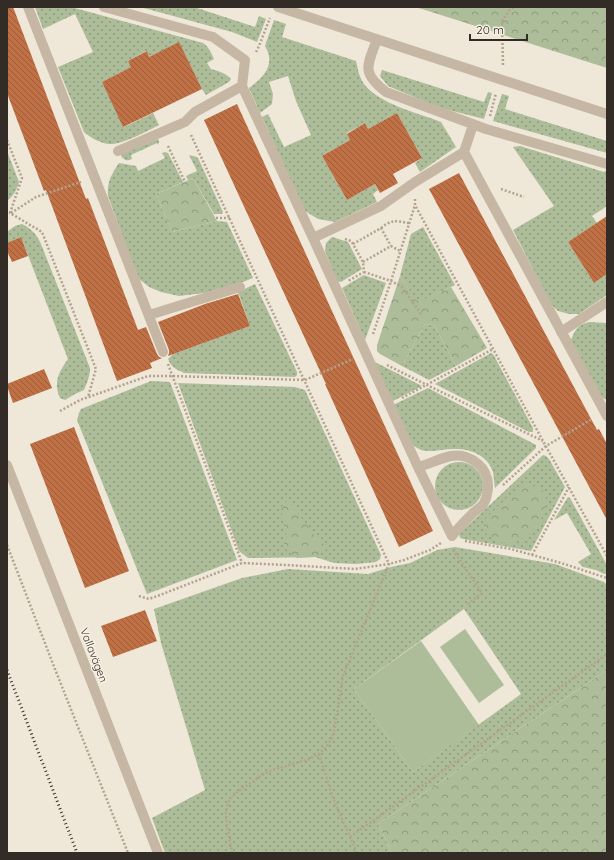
<svg xmlns="http://www.w3.org/2000/svg" width="614" height="860" font-family="Quicksand,sans-serif">
  <style>
    .grass { fill: url(#grass-dots); fill-rule: evenodd }
    .forest { fill: url(#forest-crowns) }
    .garden { fill: #adbd99 }
    .building { fill: url(#building-back-hatch) }
    .lines { fill: none; stroke-linecap: round; stroke-linejoin: round }
    .path { stroke: #b2a28f; stroke-width: 2.5; stroke-dasharray: 2 2; stroke-linecap: butt }
    .lane { stroke: #c6b7a5; stroke-width: 10 }
    .street { stroke: #c6b7a5; stroke-width: 10 }
    .rail { stroke: #322b26; stroke-width: 3; stroke-dasharray: 1 3; stroke-linecap: butt }
    .labels { text-anchor: middle; dominant-baseline: central; stroke-width: 3; stroke-linejoin: round; paint-order: stroke }
    .street-label { font-size: 11px; fill: #322b26; stroke: #f7f0e3 }
  </style>
  <defs>
    <pattern id="grass-dots" width="8" height="8" patternUnits="userSpaceOnUse"><rect width="8" height="8" fill="#adbd99"/><path d="M2 2h.1M6 6h.1" fill="none" stroke="#8d9a7d" stroke-width="1.8" stroke-linecap="round"/></pattern>
    <pattern id="forest-crowns" width="20" height="18" patternUnits="userSpaceOnUse"><rect width="20" height="18" fill="#adbd99"/><path d="M2 6a3 3 0 1 1 6 0M12 15a3 3 0 1 1 6 0" fill="none" stroke="#8d9a7d"/></pattern>
    <pattern id="building-back-hatch" width="6" height="6" patternUnits="userSpaceOnUse"><rect width="6" height="6" fill="#bf7045"/><path d="M-1 5l2 2M0 0l6 6M5-1l2 2" fill="none" stroke="#9c5c39"/></pattern>
  </defs>
  <rect width="100%" height="100%" fill="#efe7d8"/>
  <!-- grass -->
  <path class="grass" d="M35,7H71L203,43C209,47 211,53 214,59L207,63L211,69C218,71 226,73 231,79L229,82L206,95L202,89L179,43L149,57L146,51L128,61L131,67L102,82L124,127L153,113L159,125C147,131 122,145 109,144C100,143 91,138 84,132L58,67L93,52L75,14L43,29Z
    M140,7H194L255,27L259,16L266,19L257,42L232,32Z
    M274,20L286,24L282,37L356,61C358,69 359,77 364,84C379,104 418,113 441,122L456,147L420,172L415,163L422,158L397,113L368,129L365,123L347,133L350,140L322,156L347,200L375,184L378,190L373,194L377,202L335,222L318,219L305,211L262,117L268,114L284,147L311,135L296,101L288,76L269,82L273,94L272,104L260,113L249,88C264,77 276,65 265,46Z
    M382,70L484,102L488,92L492,93L484,119L441,108L388,86L380,76Z
    M502,94L509,96L505,109L607,141V153L493,121Z
    M158,139L159,141L158,145L157,143L131,155L132,159C127,161 125,161 121,156L122,154Z
    M520,146L604,172L607,170V206L592,216L597,223L568,242L594,283L607,274V295L579,314H569L558,311L551,304L513,230L554,206L513,147Z
    M7,151L19,182C17,189 13,197 7,201Z
    M165,152L168,153L183,182L156,194L172,232L217,221L227,222L253,278L220,291L179,296L161,292L149,287L138,278L108,196C107,182 111,175 119,163L136,166L138,171L165,158L162,153Z
    M189,155L197,157L199,160L223,212L222,214H214L193,178L188,180L186,176L197,171Z
    M22,224C32,229 37,235 41,244L90,368C90,376 87,383 84,390L75,394L65,400L60,398C53,382 59,372 68,359L21,237L7,243L8,231L15,226Z
    M423,227L455,285L418,303L400,276L411,234Z
    M332,237L348,242L362,269L341,282L337,281L325,251L326,243Z
    M364,275L386,283L365,340L342,288Z
    M255,284L297,372V375L295,377L184,373C176,369 172,368 168,359L173,354L250,326L238,292Z
    M589,322L607,323V400L601,397L571,340C575,330 577,325 589,322Z
    M425,324L434,325L456,366L429,380L402,366Z
    M491,353L493,354L533,428V432H529L435,384Z
    M371,360L422,386L393,401Z
    M151,381L170,382L237,560L147,594L77,420L79,413L81,409Z
    M178,383L295,387L305,390L381,555L380,559L376,562L356,564L334,563L315,557L248,558L239,551Z
    M428,388L536,445V448L495,488C494,483 494,477 493,472C488,455 469,448 453,449C443,449 431,453 421,450C417,448 414,446 411,443L393,405Z
    M543,455L546,456L549,459L565,487L531,551L463,539L460,538L459,533L462,531Z
    M435 486a24 24 0 1 1 48 0a24 24 0 1 1-48 0Z
    M568,497L570,498L607,565V573L604,574L596,570L583,567L578,562L591,554L567,513L554,520Z
    M455,547L555,564L604,582L607,585V670L378,824L392,853H165L152,818L205,790L161,643L154,609L242,578L288,569L368,574L391,567L410,563L437,550ZM464,609L521,694L413,772L354,689Z"/>
  <!-- forest -->
  <path class="forest" d="M414,7H607V68L422,9Z
    M193,178L217,221L172,232L156,194Z
    M400,276L418,302L451,287L487,348L456,366L434,325L425,324L402,366L380,354L377,351V345Z
    M527,484L541,488C543,491 546,495 546,499C548,518 527,543 508,543C499,543 490,537 483,531L485,519L514,491Z
    M286,501L298,513L315,536L328,548L316,557L297,558L283,547L286,536L281,508Z
    M607,670V853H392L378,824Z"/>
  <!-- garden -->
  <path class="garden" d="M465,629L504,685L479,703L440,647Z
    M421,641L479,725L413,772L354,689Z"/>
  <!-- building -->
  <path class="building" d="M7,7H13L86,199L88,198L138,330L146,327L157,354L159,357L162,358L150,363L152,368L117,381L46,190L44,191L7,93Z
    M179,42L202,89L123,127L102,82L131,67L128,61L147,51L149,57Z
    M237,104L433,531L399,547L325,384H326L204,120Z
    M397,113L422,158L393,174L398,183L380,193L375,184L347,200L322,156L350,140L347,134L365,123L368,129Z
    M459,173L597,430L599,429L607,444V520L429,189Z
    M607,216V274L594,283L568,242Z
    M21,237L28,256L12,262L7,251V243Z
    M238,294L250,326L168,356L169,353V350L158,322L205,304Z
    M44,369L52,388L13,403L7,386V384Z
    M74,427L129,571L85,588L30,444Z
    M145,610L157,641L113,657L101,626Z"/>
  <g class="lines">
    <!-- path -->
    <path class="path" d="M256,52L259,46L270,18
      M503,65L502,21L509,11L514,7
      M490,116L496,93
      M191,135L389,564L343,676L335,726L332,738L327,746L319,754L309,759L286,766L272,770L262,775L236,793L229,800L226,812L227,825L232,853
      M7,140L22,178L10,213L42,232L96,369L88,397
      M168,146L185,182
      M501,189L524,197
      M415,199V205L543,441L607,556
      M11,213L36,197L81,182
      M216,218H228L230,217
      M381,228C392,219 395,221 409,223
      M345,239L351,241L353,244L363,262L364,272L348,281
      M353,244L381,228L391,246
      M363,262L391,246L400,251
      M364,272L391,281L402,287L421,314
      M373,334L391,281L415,205
      M168,364L242,563
      M387,365L427,385L543,441
      M402,398L493,349
      M60,411L80,400L148,376H172L305,380L353,359
      M503,485L546,446L592,419
      M465,541L511,549L561,563L607,578
      M7,545L53,664L128,853
      M453,550L482,593L466,605
      M532,555L569,487
      M139,596L149,599L160,595L242,563L286,565L355,569L389,564L404,560L430,550L441,543
      M319,754L333,798L357,853
      M350,837L607,654"/>
    <!-- lane -->
    <path class="lane" d="M28,7L163,352
      M104,7L213,37L245,60L242,86L195,112L185,122L118,151
      M278,7L607,114
      M377,39C368,65 360,72 386,92L486,129L607,164
      M242,86L313,238L418,467L452,536C458,528 465,521 473,513C476,510 482,507 484,503C488,496 489,485 487,478C483,463 466,453 451,456C441,458 429,464 418,467
      M464,152L607,416
      M313,238L381,206L415,182L464,152L473,125
      M149,315L240,287
      M561,332L607,302"/>
    <!-- street -->
    <path class="street" d="M7,465L158,853"/>
    <!-- rail -->
    <path class="rail" d="M7,670L77,853"/>
  </g>
  <g class="labels">
    <!-- street labels -->
    <g class="street-label">
      <text transform="translate(94 655) rotate(69)">Vallavägen</text>
    </g>
  </g>
  <!-- border -->
  <rect width="614" height="860" fill="none" stroke="#322b26" stroke-width="16"/>
  <!-- scale -->
  <path d="M470 34v6h57v-6" fill="none" stroke="#322b26" stroke-width="2"/>
  <text x="476" y="34" font-size="12" fill="#322b26" stroke="#f7f0e3" stroke-width="3" paint-order="stroke">20 m</text>
</svg>
